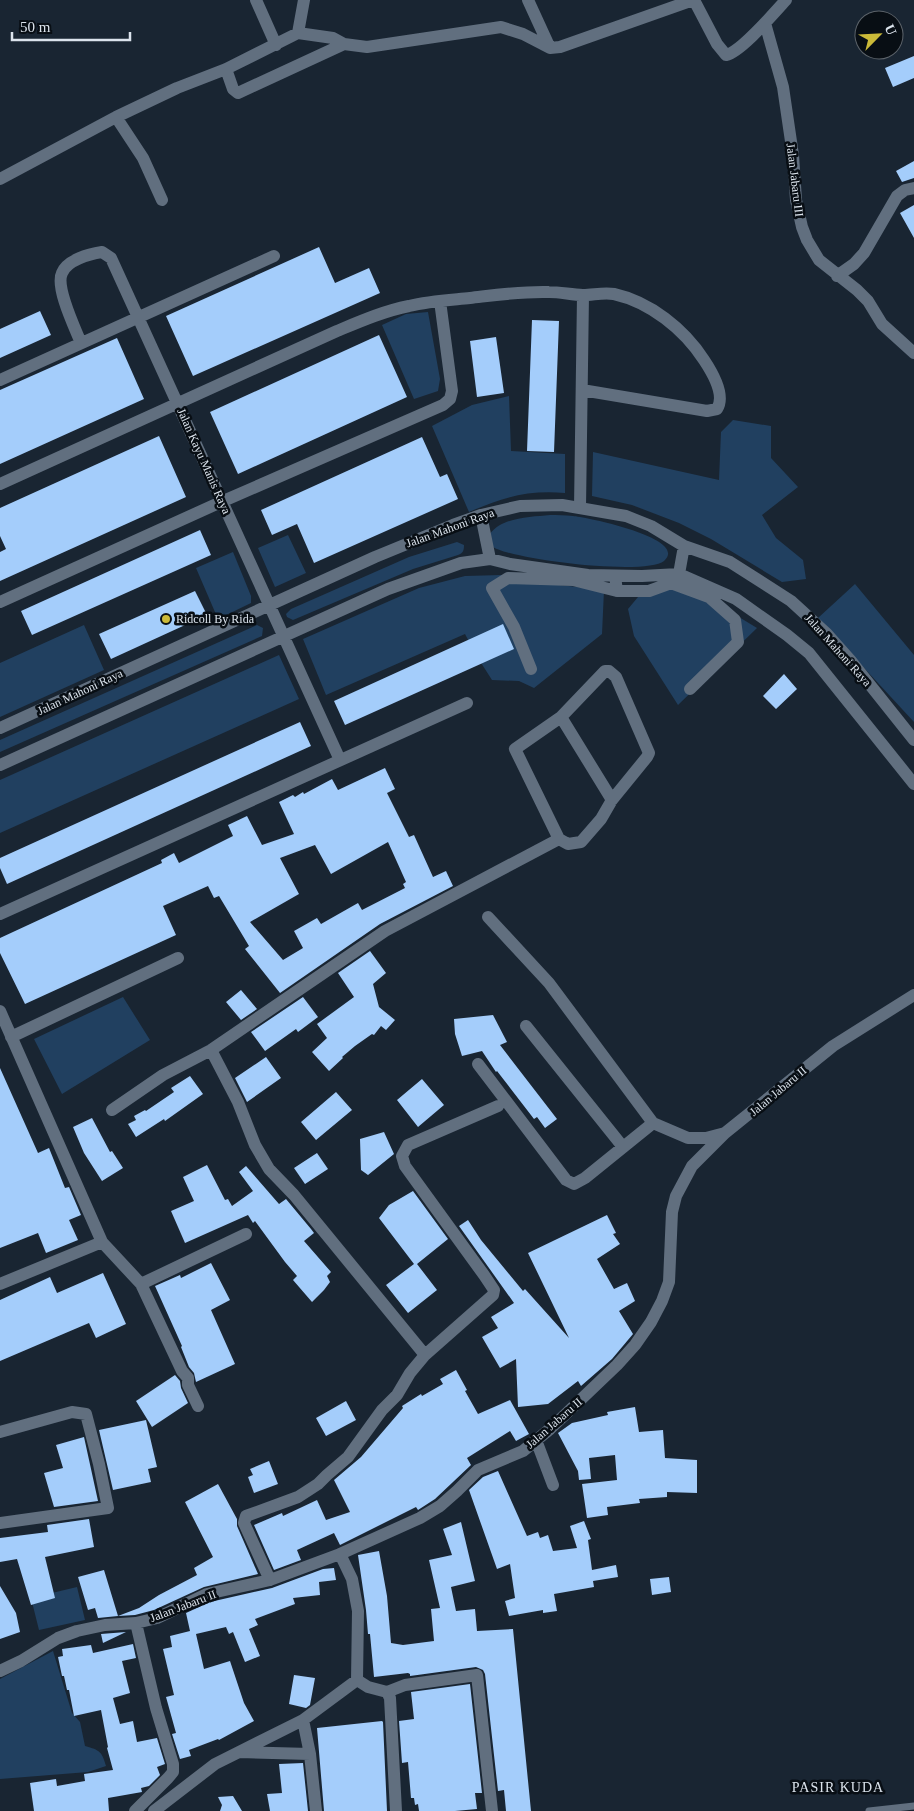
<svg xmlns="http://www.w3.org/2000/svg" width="914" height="1811" font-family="Georgia,serif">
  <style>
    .green { fill: #214060 }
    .building { fill: #a4cdfb; fill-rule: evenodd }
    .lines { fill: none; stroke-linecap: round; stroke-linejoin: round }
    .lane { stroke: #616f7f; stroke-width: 7 }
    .street { stroke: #616f7f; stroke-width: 12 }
    .poi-dot { fill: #cbba39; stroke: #080e14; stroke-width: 2 }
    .labels { text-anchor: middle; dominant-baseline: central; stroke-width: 5; stroke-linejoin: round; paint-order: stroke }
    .street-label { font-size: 12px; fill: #dbe3ec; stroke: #080e14 }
    .poi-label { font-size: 12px; fill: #dbe3ec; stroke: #080e14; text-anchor: start }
    .neighbourhood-label { font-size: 14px; letter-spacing: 1px; fill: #dbe3ec; stroke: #080e14 }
  </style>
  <rect width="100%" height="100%" fill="#192532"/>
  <!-- green -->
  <path class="green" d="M428,312L440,379L438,391L414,399L382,325L406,314Z
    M509,396L511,451L565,454V493C528,490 503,497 469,512L432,426L472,405Z
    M733,420L771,426V458L798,487L762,515L776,538L803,560L806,579L782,582L711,539L679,523L632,505L592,496L593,452L719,480L721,432Z
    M550,515C557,515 565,515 573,516C585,517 690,538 664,561C646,576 511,560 491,546L490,534C502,517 531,517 550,515Z
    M288,535L306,573L275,587L258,548Z
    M457,542L464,545C464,551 463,553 458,555L413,569L293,620L287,617L286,614L291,609L409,557Z
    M233,552L251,596V603L218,619L196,568Z
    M502,575L542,583L604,590L602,634L534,688L519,681L492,680L476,655L465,634L326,695L303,639L419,588L465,576Z
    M855,584L914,655V722L818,618Z
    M674,586L711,600L757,628L678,705L634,636L628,609L643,591Z
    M84,625L104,670L0,717V663Z
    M257,625L263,628L262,636L0,752V740Z
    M279,655L299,699L0,833V780Z
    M123,997L150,1040L62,1094L34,1039Z
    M77,1587L85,1620L39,1630L31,1598Z
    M53,1651L72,1713L80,1722L85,1746C100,1750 102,1752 106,1766L88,1772L0,1779V1679Z"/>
  <!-- building -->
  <path class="building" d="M914,56V78L893,87L885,68Z
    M914,161V178L902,182L896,171Z
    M914,205V238L900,213Z
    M319,247L335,283L369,268L380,293L193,376L166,316Z
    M40,311L51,335L0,358V329Z
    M532,320L559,321L554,452L527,451Z
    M379,335L407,397L238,474L210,412Z
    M496,337L504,393L477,397L470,341Z
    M117,338L144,399L0,464V390Z
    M159,436L186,497L0,581V552L6,549L0,536V508Z
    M422,437L440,477L447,474L458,499L314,563L297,524L272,535L261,510Z
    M200,530L211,555L32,635L21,611Z
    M195,591L207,615L111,659L99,634Z
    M503,624L514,649L345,725L334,701Z
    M784,674L797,689L776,709L763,696Z
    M300,722L311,746L7,884L0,868V858Z
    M385,768L395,789L387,793L409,837L414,835L433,877L446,871L453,886L380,924L280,993L245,949L249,946L219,896L214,898L208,886L163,906L176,935L25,1004L0,953V938L162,863L161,860L174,853L179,863L233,836L228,825L247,816L262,845L294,834L279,802L293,795L295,797L303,792L304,794L332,779L338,790ZM388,842L406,882L403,884L405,888L362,910L358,903L321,924L317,918L294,931L303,948L283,960L250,922L299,894L280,858L315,845L331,874Z
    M370,951L386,973L373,984L379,1007L395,1020L386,1030L381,1026L374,1035L372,1034L355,1046L342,1057L343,1058L329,1071L312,1052L327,1038L317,1024L354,997L338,973Z
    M241,990L257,1009L241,1020L226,1002Z
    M303,997L318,1017L298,1032L296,1029L265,1051L251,1032Z
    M493,1015L507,1042L500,1045L557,1119L545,1128L537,1117L534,1119L497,1071L496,1072L482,1051L462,1056L455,1034L454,1019Z
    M266,1057L281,1078L247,1102L235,1078Z
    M0,1068L38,1153L49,1148L65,1188L69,1187L81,1215L69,1220L78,1240L46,1253L38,1233L0,1248Z
    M190,1076L203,1094L165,1121L164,1119L136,1137L128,1124L136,1120L134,1116L145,1110L146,1111L174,1092L171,1088Z
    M422,1079L444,1105L418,1127L397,1100Z
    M336,1092L352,1110L316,1140L301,1122Z
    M92,1118L110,1152L112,1151L123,1168L102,1181L84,1153L73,1127Z
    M384,1132L394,1154L368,1175L361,1170L360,1139Z
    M317,1153L328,1169L305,1184L294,1168Z
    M207,1165L225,1200L228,1199L232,1206L253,1191L239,1172L246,1166L279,1204L286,1199L311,1229L314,1233L304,1241L331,1272L327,1276L330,1282L324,1290L312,1302L293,1280L297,1276L285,1262L255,1221L253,1223L248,1215L185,1243L171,1211L194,1201L183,1177Z
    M413,1191L448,1239L417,1264L437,1290L408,1313L386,1285L414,1264L379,1218L389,1205Z
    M607,1215L616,1233L613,1234L620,1244L597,1259L614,1289L627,1283L635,1301L619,1311L633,1334L612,1359L581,1386L578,1381L548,1404L518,1407L516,1359L500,1368L482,1337L498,1328L491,1317L514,1303L459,1226L468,1220L481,1240L523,1291L525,1289L569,1338L528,1253Z
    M211,1263L230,1300L211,1310L235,1364L196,1382L194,1373L189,1367L181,1347L182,1346L155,1286L180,1275L181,1278Z
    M103,1273L126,1324L96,1338L89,1323L0,1361V1300L50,1277L57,1293Z
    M456,1370L467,1390L465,1391L478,1414L510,1400L529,1434L516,1441L510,1431L467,1458L471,1465L435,1499L418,1510L416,1507L340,1545L334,1533L297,1550L301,1560L274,1570L254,1525L282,1513L283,1516L317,1500L326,1520L350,1512L334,1480L361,1457L403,1408L402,1406L421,1394L422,1396L443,1384L440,1379Z
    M175,1375L180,1381L181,1388L188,1403L152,1427L136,1401Z
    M346,1401L356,1420L326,1436L316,1418Z
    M635,1407L639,1432L663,1430L665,1458L697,1460V1493L667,1492V1497L639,1499L640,1503L607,1507L608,1515L587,1518L582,1484L617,1480L615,1455L589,1458L591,1479L579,1480L578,1471L558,1433L572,1423L608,1415L607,1412Z
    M146,1420L157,1467L148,1469L151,1482L113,1490L99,1430Z
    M84,1437L98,1501L54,1507L44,1473L63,1468L56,1445Z
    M269,1461L278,1484L254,1493L248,1477L253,1475L250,1469Z
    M498,1471L527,1536L538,1532L540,1538L548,1535L553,1551L577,1548L570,1526L584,1521L591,1539L588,1540L592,1570L616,1565L618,1577L593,1581L594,1587L554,1594L557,1611L543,1613V1610L509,1616L505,1601L515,1598L510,1564L497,1569L469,1490L483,1477Z
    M218,1484L237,1519V1526L258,1574L204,1587L154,1610L135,1615L118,1616L139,1608L159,1595L197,1575L194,1568L213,1557L185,1502Z
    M89,1519L94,1547L45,1557L55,1598L31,1605L17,1559L0,1562V1538L48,1532L47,1525Z
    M461,1522L475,1581L451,1587L456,1611L475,1609L477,1631L513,1629L531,1811H506L504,1790L498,1791L485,1674L483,1670L476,1667L410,1676V1674L408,1673L374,1677L370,1634H368L366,1610L358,1555L379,1551L387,1596L391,1643L403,1645L434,1641L431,1609L440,1608L429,1560L452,1555L443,1529Z
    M334,1568L336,1580L319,1582L320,1595L293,1598L295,1604L255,1619L258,1625L249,1629L260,1656L245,1662L233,1632L229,1634L226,1627L196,1634L204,1669L230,1661L244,1703L254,1721L219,1740L218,1739L189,1750L191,1756L180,1759L172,1734L176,1733L166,1697L174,1695L163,1649L172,1647L170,1636L190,1631L186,1613L210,1602L272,1588L323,1569Z
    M104,1570L118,1616L98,1618L95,1608L88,1610L78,1577Z
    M669,1577L671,1592L652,1595L650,1579Z
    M0,1586L16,1613L20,1632L0,1639Z
    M126,1632L103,1643L101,1634Z
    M133,1644L136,1658L122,1661L130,1693L113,1698L120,1724L133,1721L137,1742L157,1738L165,1764L157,1767L160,1775L149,1786L141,1788L142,1792L108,1798L109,1811H34L30,1783L56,1779L57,1786L85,1781L84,1774L113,1770L107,1748L108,1747L101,1710L74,1716L69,1690H67L64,1676H62L58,1657L63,1656L62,1649L91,1645L93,1653Z
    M294,1675L315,1678L310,1705L306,1708L289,1704Z
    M470,1684L482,1793H475L477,1809L455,1811H419L418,1804L415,1805L414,1798H411L408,1762L402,1763L399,1721L414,1719L411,1692Z
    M382,1721L383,1722L387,1811H324L317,1728Z
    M303,1763L308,1811H270L267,1794L282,1793L279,1764Z
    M233,1796L242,1811H220L222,1805L218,1797Z"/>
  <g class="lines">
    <!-- lane -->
    <path class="lane" d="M869,1811L914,1806"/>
    <!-- street -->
    <path class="street" d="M256,0L276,45
      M528,0L550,48
      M694,0L717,44L726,55C741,52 774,13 786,0
      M765,23L783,87L793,155L796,200L802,227L807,240L819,260L857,290L868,301L882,324L914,353
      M298,33L304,0
      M226,69L233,89L238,93L344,44
      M116,117L143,158L162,200
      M0,179L116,117L177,88L226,69L298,33L333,38L344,44L367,47L501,27L523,34L550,48L560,47L693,0
      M837,276L854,264L864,253L897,196L905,190L914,188
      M81,343C75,328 55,287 62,273C67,260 89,254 102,252L111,258L340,760
      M0,380L274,256
      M0,484L337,331C361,321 384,311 409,306C429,301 450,300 470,298C496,295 523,291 549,292C561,292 572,295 583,295C593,295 604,292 614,294C650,302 684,329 704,360C712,372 726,395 717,409L707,411L582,390
      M580,508L583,295
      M481,515L490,559
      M679,574L684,546
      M615,576L617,591H649L671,583L709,597L735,620L738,642L690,689
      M0,602L221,502L443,405L450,399L452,391L440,301
      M531,669L514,627L492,588L508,578L573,580L617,591
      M561,717L612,800
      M0,728L375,557L453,525L481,515L520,506L562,505L626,516L651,526L684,546L730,562L791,601L827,634L851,661L914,740
      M0,765L388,589L461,563L490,559L510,564L588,575L642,576L679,574L736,599L787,635L809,653L914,784
      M0,914L467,703
      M488,917L549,983L653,1123
      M0,1011L102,1242L141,1284L246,1234
      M526,1026L623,1147
      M11,1037L178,958
      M211,1050L238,1102L255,1145L269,1169L294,1195L425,1355
      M478,1064L566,1180L574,1184L585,1178L653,1123L688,1138H706L725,1133
      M112,1110L163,1075L211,1050L385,931L559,839L515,749L561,717L605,671H609L616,677L649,753L647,757L612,800L601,819L581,842L568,844L559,839
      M0,1284L102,1242
      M141,1284L182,1371L188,1378V1385L198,1406
      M0,1432L72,1412L86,1414L99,1464L108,1508L0,1523
      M536,1440L553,1485
      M340,1554L352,1579L358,1611L357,1680L368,1687L387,1692
      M270,1580L244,1523L246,1516L298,1497L318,1484L327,1475L348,1457L382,1410L397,1395L410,1373L425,1355L493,1295L494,1290L484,1275L405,1166L402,1156L408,1145L498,1106
      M0,1671L21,1661L58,1638L77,1631L105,1625L136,1623L157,1618L207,1594L270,1580L340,1554L420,1518L440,1506L457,1491L478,1470L523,1451L550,1429L617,1365L635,1345L651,1322L662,1301L669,1282L672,1212L676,1196L692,1166L725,1133L833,1046L914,995
      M387,1692L405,1685L477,1675L492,1811
      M387,1692L390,1698L396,1811
      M303,1720L310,1754L316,1811
      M240,1752L310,1754
      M135,1811L168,1778L173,1772V1764L156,1708L136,1623
      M154,1811L215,1764L303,1720L357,1680"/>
  </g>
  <!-- markers -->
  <circle class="poi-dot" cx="166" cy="619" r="5"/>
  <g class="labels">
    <!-- street labels -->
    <g class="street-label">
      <text transform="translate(795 180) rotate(83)">Jalan Jabaru III</text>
      <text transform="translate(204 461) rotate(66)">Jalan Kayu Manis Raya</text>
      <text transform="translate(450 528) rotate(-20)">Jalan Mahoni Raya</text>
      <text transform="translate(838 650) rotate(48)">Jalan Mahoni Raya</text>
      <text transform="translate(80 692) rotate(-25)">Jalan Mahoni Raya</text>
      <text transform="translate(778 1091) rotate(-40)">Jalan Jabaru II</text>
      <text transform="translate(554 1423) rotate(-41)">Jalan Jabaru II</text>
      <text transform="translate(183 1606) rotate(-21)">Jalan Jabaru II</text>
    </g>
    <!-- poi labels -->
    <g class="poi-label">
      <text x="176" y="619">Ridcoll By Rida</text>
    </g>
    <!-- neighbourhood labels -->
    <g class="neighbourhood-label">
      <text x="838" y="1787">PASIR KUDA</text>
    </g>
  </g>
  <!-- north arrow -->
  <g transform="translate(879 35) rotate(66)"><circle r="24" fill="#080e14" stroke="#5c636a"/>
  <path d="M0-4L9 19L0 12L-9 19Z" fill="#cbba39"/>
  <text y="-8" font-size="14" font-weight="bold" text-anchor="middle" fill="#dbe3ec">U</text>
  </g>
  <!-- scale -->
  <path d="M12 32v8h118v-8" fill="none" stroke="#dbe3ec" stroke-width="2.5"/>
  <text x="20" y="32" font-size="15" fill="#dbe3ec" stroke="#080e14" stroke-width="4" paint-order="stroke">50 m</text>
</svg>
